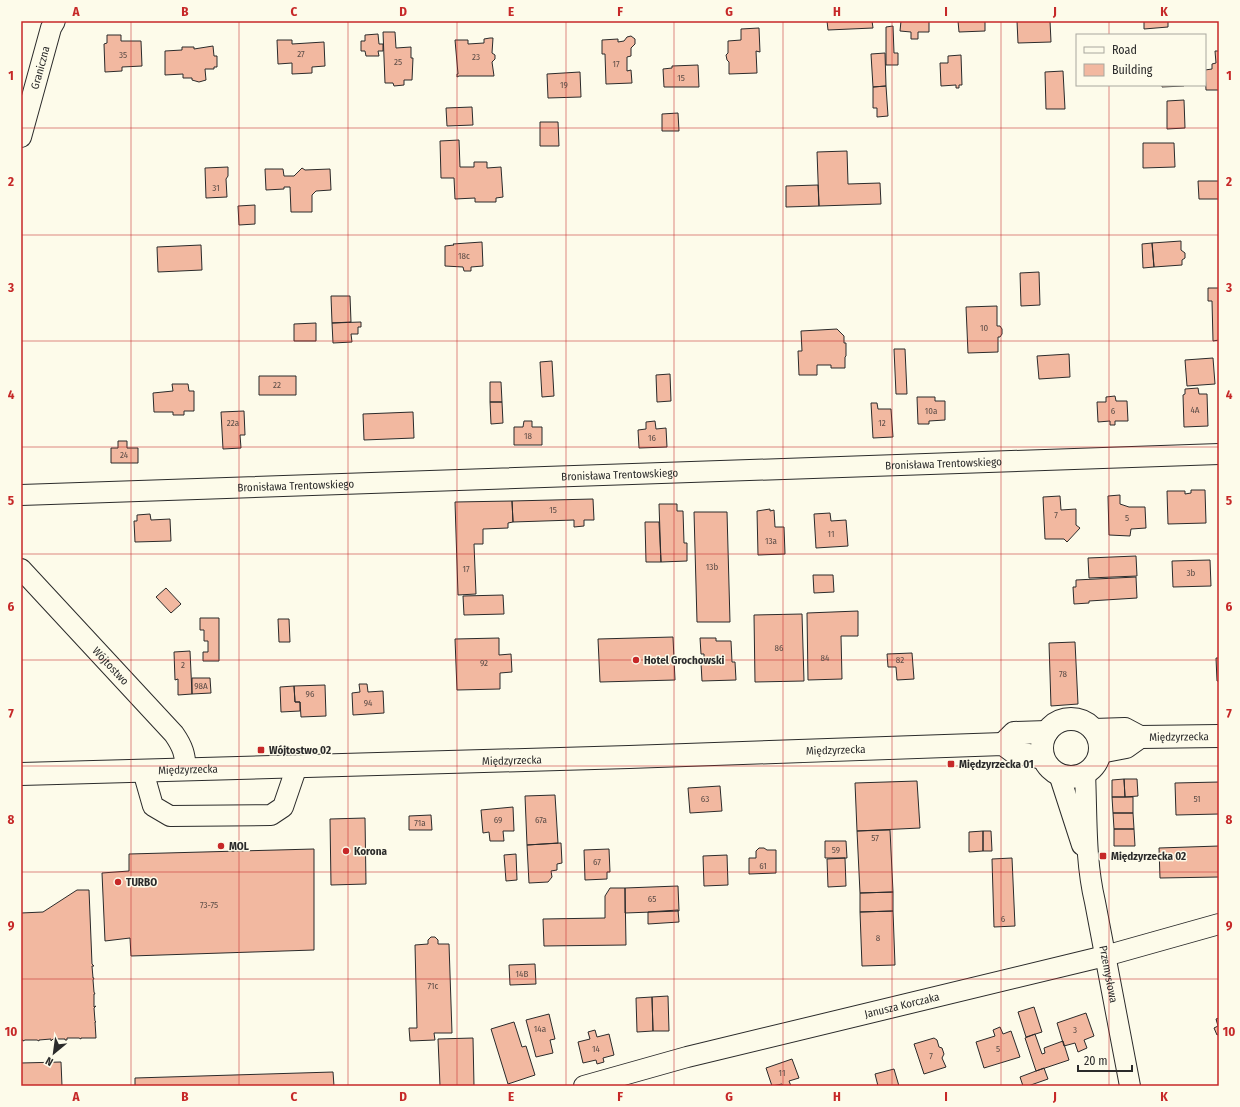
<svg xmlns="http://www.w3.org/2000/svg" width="1240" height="1107" font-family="'Fira Sans Condensed',sans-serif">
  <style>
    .building { fill: #f2b8a0; stroke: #2b2b2b }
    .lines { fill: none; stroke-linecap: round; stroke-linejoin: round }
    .minor-casing { stroke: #2b2b2b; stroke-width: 22 }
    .major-casing { stroke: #2b2b2b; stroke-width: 24 }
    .minor { stroke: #fdfbea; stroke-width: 20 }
    .major { stroke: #fdfbea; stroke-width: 22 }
    .grid { fill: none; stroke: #c62828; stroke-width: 1; stroke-opacity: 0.55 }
    .poi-dot { fill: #c62828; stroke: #fdfbea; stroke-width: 1.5 }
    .labels { text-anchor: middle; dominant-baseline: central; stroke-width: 3; stroke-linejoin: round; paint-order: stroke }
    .number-label { font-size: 9px; fill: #5d4e48 }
    .street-label { font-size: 11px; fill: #2b2b2b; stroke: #fdfbea }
    .poi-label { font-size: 11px; font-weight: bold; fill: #2b2b2b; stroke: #fdfbea; text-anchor: start }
    .neatline { fill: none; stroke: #c62828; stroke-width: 1.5 }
    .grid-label { font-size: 13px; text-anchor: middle; font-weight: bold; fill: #c62828 }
  </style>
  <rect width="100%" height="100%" fill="#fdfbea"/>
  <!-- building -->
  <path class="building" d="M827,21H872L873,28L828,30Z
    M901,21H929V32H918V39H911V32L900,31Z
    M958,21H985V31L959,32Z
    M1017,21H1050L1051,42L1018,43Z
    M1144,21H1168V27L1144,29Z
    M893,26L894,53H898V65H886V27Z
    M759,28L760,52L756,51L757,73L729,74V62L727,60L726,55L728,53V41L741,40V29Z
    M383,32H395L396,48L411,47V58H413L412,80H404V85L394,86L393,83H385Z
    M378,34L379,44H383V51H378L379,56H366L365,51H361V41H365V35Z
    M107,35H121V41H141L142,66L122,67V71L105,72L104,44L107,43Z
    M631,36L635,39V44L631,48V56L627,57V71L631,70L632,83L606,84L605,54H602V40L618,39V42L624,41L627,37Z
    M490,38H493L492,53L495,55V59L492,62L494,76H459L457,77V74H458L455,40H468V44L484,43V39Z
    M277,40H292V44L324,42L325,66L312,67V73L292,74V63L278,64Z
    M213,46L214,56H217V67H214V69H205L206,80L199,82L192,80V78H183V74L165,75V51L182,50V47H194V49Z
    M1215,51H1219V90H1206L1205,70L1212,69V64L1216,63Z
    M885,53L886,86L873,87L871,54Z
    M961,55L962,85H959V88H956V85L941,86L940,63H948V56Z
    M698,65L699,87H664L663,69L672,68V66Z
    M1063,71L1065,109H1046L1045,72Z
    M580,72L581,97L548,98L547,74Z
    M1162,85H1184V86L1162,87Z
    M886,86L888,116L877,117V108H873V87Z
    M1184,100L1185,128L1167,129V101Z
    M472,107L473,125L447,126L446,108Z
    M678,113L679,131H662V114Z
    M540,122H558L559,146H540Z
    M459,140L460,167H474V162H487V168L501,167L503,197L496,198V202H475V198L455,199L454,178H441L440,141Z
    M1143,143H1174L1175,167L1143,168Z
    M847,151L848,184L880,183L881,204L819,206L817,152Z
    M228,167V176L226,179L227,197L206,198L205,168Z
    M302,168L305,170L330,169L331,190L316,191L312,195V212H291L290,187H284V189L266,190L265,169H283L284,176H294Z
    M1198,181H1219V199H1199Z
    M818,185L819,206L786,207V186Z
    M255,205V224L239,225L238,206Z
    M1181,241V250L1185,253V258L1182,260V265L1154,267L1152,243Z
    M482,242L483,266L471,267V271H464L463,267L445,266V246L454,245L453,244Z
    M1152,243L1154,267L1143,268L1142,244Z
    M201,245L202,270L158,272L157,247Z
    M1039,272L1040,305L1021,306L1020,273Z
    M1208,288H1219V340L1213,341L1212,301H1208Z
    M331,296H350L351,322L332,323Z
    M997,306V326H1000L1002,329V334L1000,337H998V352L968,353L966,307Z
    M361,322V327H358V334H351L352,342L333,343L332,323Z
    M316,323V341H294V324Z
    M837,329L844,336V343H846V356L845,357V368H831V365H817V375H799L798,351H802L801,331Z
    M894,349H905L907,394H896Z
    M1069,354L1070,377L1039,379L1037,356Z
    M1213,358L1215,384L1187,386L1185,360Z
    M552,361L554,396L542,397L540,362Z
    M670,374L671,401L657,402L656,375Z
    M259,376H296V395H259Z
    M490,382H501L502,402H490Z
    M172,384H188L189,391H194V411H184V415H173V412H154L153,393L173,391Z
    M1198,388L1199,394H1207L1208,426L1184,427L1183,395L1185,394V389Z
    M1115,396L1116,401H1127L1128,421H1115V425H1110V421L1098,422L1097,402H1106V397Z
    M917,397H935V401H945V420L929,421V424H918Z
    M490,402H502L503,423L491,424Z
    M871,403H877L878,409H891L893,437L873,438Z
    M244,411L245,435H240L241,448L223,449L221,412Z
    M413,412L414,438L364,440L363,414Z
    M524,421H532V427H542V445H514V427H523Z
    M655,421L656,429L666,428L667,447L639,448L638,430L646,429V422Z
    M118,441H127V448H138V463H111V448H118Z
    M1191,490H1205L1206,523L1168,524L1167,491H1185V494L1191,493Z
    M1120,495V504L1129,507H1145L1146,528L1131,529L1130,536L1109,535L1108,496Z
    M1060,496L1061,510L1076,509V525L1080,528L1067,542L1064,539H1045L1043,497Z
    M593,499L594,520H584V526L574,527V520L513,522L512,501Z
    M512,501L513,522L508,523V528L483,529V544H474L476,594L458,595L455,502Z
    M659,504H677V511H683L684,543H687V561L661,562Z
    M770,509V511L774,510L775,527H784L785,554L758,555L757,511Z
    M694,512H727L730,622H697Z
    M830,513L831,521L846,520L848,546L816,548L814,514Z
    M150,514L151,520L170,519L171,541L135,542L134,521H137V515Z
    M645,522H659L661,562H646Z
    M1136,556L1137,576L1089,578L1088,558Z
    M1210,560L1211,586L1173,587L1172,561Z
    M813,575H833L834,592L814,593Z
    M1136,577L1137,598L1089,601V603L1074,604L1073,587H1076V580Z
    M166,588L181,604L171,613L156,597Z
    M503,595L504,614L464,615L463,596Z
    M858,611V636H841L842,679L808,680L807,613Z
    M802,614L804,681L755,682L754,615Z
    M200,618H219V661H203V652H208V641H204V630H200Z
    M278,619H289L290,642H279Z
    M673,637L675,680L600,682L598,639Z
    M499,638V655L511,654L512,672L500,673V689L457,690L455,639Z
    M700,638H716V641H731L732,662H735L736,680L702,681L701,663H704V654H701Z
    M1075,642L1078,704L1051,706L1049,643Z
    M190,651L192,694L178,695V679L175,680L174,652Z
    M912,653L914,679L897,680L896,667H888L887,654Z
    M1216,658H1219V681H1217Z
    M192,678H210L211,693L192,694Z
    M359,684H367L368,692L383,691L384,713L353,715L352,693L360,692Z
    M325,685L326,716L301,717L300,702H295L294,686Z
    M294,686L295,702H300V711L281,712L280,687Z
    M1124,779H1137L1138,796L1125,797Z
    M1124,779L1125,797H1112V780Z
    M917,781L920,828L857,831L855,783Z
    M1219,782V814L1176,815L1175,783Z
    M720,786L722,811L690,813L688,788Z
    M555,795L558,843L527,845L525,796Z
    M1112,797H1133V813H1113Z
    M513,807L514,831H503L504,841H490L489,832L483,833L481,810Z
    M1113,813H1133L1134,829H1114Z
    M431,815L432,830H409V816Z
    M365,818L366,884L331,885L330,819Z
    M1114,829H1134L1135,846H1114Z
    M890,830L893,892L860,893L857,831Z
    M983,831H991L992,851H983Z
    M983,831V851L969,852V832Z
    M825,841H846L847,858H825Z
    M561,843L562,863L557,864V870L551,871L552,877L548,882L529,883L527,845Z
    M1219,846V877L1160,878L1159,848Z
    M759,848H764L767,850H776V873L749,874V858H756V851Z
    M314,849V950L131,956L130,938L105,941L102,873L129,871V854Z
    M609,849L610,872H607V879L585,880L584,850Z
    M516,854L517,880L506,881L504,855Z
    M727,855L728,885L704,886L703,856Z
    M845,858L846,886L828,887L827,859Z
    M1012,858L1015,926L994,927L992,859Z
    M678,886L679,911L625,913V888Z
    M610,888H625L626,945L544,946L543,919L605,918V896Z
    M77,890H89L92,964L94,966H92L93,978H94L93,980L94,992L95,994H94V1007L96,1006L94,1008L95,1021L96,1022H95L96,1038H81V1039L79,1038H67V1040H65V1039H53L51,1041V1039L39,1040V1041L37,1040H25L23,1041V1040H21V913L43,912Z
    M893,892V911L860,912V893Z
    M678,910L679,922L648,924V912Z
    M893,911L895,965L862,966L860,912Z
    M431,937H435L438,940V944H449L452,1033H434L435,1040L410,1041L409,1028H417L415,945L428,944V940Z
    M535,964L536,984L510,985L509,965Z
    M668,996L669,1031H653L652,997Z
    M652,997L653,1031L637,1032L636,998Z
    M1034,1007L1042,1032L1026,1037L1018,1012Z
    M1086,1013L1094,1036L1084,1040L1087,1048L1078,1052L1075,1043L1064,1046L1057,1023Z
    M549,1014L555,1039L550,1040L553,1053L536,1057L526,1020Z
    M1219,1018V1034L1217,1035L1214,1028L1218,1026L1216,1019Z
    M514,1022L522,1047L526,1046L535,1075L508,1084L491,1029Z
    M1000,1027L1003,1034L1011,1031L1020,1057L984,1068L976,1042L995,1036L993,1030Z
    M595,1030L597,1037L609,1034L614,1055L603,1058L604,1062L597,1064L596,1060L583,1063L578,1042L590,1039L588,1032Z
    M1035,1034L1042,1054L1045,1053L1044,1048L1063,1041L1069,1060L1036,1071L1025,1038Z
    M473,1038L474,1086H440L438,1039Z
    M934,1038L937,1040L939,1047L942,1048L944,1054L942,1058L946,1067L924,1074L914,1044Z
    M792,1059L799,1078L789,1081L791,1086H783L782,1084L772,1086L766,1068Z
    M61,1062L62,1086H21V1063Z
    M1044,1068L1048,1079L1028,1086H1023L1020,1077Z
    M894,1069L899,1086H878L875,1074Z
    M333,1072L334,1086H135V1078Z"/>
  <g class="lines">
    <defs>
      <g id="minor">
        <path id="s1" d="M21,137L51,28L55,21"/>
        <path id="s2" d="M21,495L1219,454"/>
        <path id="s3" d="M21,569L174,734C183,747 185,754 186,770"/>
        <path d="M143,771L153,806L170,816L271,815L283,807L297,766"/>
        <path id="s4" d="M1085,773C1087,817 1085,860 1095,902L1130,1086"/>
        <path d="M1059,774L1082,845"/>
        <path id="s5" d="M584,1086L687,1057L1105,956L1219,924"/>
      </g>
      <g id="major">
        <circle cx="1071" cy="748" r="29"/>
        <path id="s6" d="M1094,730L1125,729L1140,737L1219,736"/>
        <path d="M1003,744L1014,733L1047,732"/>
        <path d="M1100,752L1126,747L1140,737"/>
        <path id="s7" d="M21,774L629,757L1003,744L1014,752L1043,758"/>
      </g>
    </defs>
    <!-- minor casing -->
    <use href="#minor" class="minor-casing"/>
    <!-- major casing -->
    <use href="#major" class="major-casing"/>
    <!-- minor -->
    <use href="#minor" class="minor"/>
    <!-- major -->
    <use href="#major" class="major"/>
  </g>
  <!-- grid -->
  <path class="grid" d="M131,21V1086M239,21V1086M348,21V1086M457,21V1086M566,21V1086M674,21V1086M783,21V1086M892,21V1086M1001,21V1086M1109,21V35M1109,85V1086M21,128H1219M21,235H1219M21,341H1219M21,447H1219M21,554H1219M21,660H1219M21,766H1219M21,872H1219M21,979H1219"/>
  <!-- markers -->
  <g class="poi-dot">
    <circle cx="636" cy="660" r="4"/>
    <rect x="257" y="746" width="8" height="8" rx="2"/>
    <rect x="947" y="760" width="8" height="8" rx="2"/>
    <circle cx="221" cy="846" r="4"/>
    <circle cx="346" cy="851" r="4"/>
    <rect x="1099" y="852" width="8" height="8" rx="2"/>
    <circle cx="118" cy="882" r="4"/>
  </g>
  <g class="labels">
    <!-- number labels -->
    <g class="number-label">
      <text x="301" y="54">27</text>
      <text x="123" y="55">35</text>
      <text x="476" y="57">23</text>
      <text x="398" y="62">25</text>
      <text x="616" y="64">17</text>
      <text x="681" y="78">15</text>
      <text x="564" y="85">19</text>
      <text x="216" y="188">31</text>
      <text x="464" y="256">18c</text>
      <text x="984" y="328">10</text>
      <text x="277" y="385">22</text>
      <text x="1195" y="410">4A</text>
      <text x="931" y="411">10a</text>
      <text x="1113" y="411">6</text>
      <text x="233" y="423">22a</text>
      <text x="882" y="423">12</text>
      <text x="528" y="436">18</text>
      <text x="652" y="438">16</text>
      <text x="124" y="455">24</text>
      <text x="553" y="510">15</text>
      <text x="1056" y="515">7</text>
      <text x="1127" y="518">5</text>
      <text x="831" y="534">11</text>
      <text x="771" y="541">13a</text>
      <text x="712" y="567">13b</text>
      <text x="466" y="569">17</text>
      <text x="1191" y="573">3b</text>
      <text x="779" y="648">86</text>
      <text x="825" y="658">84</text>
      <text x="900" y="660">82</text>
      <text x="484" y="663">92</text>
      <text x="183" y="665">2</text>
      <text x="1063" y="674">78</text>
      <text x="201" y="686">98A</text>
      <text x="310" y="694">96</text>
      <text x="368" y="703">94</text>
      <text x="705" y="799">63</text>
      <text x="1197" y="799">51</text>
      <text x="498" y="820">69</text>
      <text x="541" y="820">67a</text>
      <text x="420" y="823">71a</text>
      <text x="875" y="838">57</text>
      <text x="836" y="850">59</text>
      <text x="597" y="862">67</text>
      <text x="763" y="866">61</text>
      <text x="652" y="899">65</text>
      <text x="209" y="905">73-75</text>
      <text x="1003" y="919">6</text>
      <text x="878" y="938">8</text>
      <text x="522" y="974">14B</text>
      <text x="433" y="986">71c</text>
      <text x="540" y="1029">14a</text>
      <text x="1075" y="1030">3</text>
      <text x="596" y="1049">14</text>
      <text x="998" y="1049">5</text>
      <text x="931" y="1056">7</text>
      <text x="782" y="1073">11</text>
    </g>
    <!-- street labels -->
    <g class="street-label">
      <text stroke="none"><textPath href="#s1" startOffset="72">Graniczna</textPath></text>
      <text stroke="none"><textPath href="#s2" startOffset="923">Bronisława Trentowskiego</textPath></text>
      <text stroke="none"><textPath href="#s2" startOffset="599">Bronisława Trentowskiego</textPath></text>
      <text stroke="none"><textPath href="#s2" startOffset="275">Bronisława Trentowskiego</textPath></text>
      <text stroke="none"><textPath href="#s3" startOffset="132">Wójtostwo</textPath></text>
      <text stroke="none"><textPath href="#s6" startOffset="87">Międzyrzecka</textPath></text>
      <text stroke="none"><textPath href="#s7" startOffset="815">Międzyrzecka</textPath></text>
      <text stroke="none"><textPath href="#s7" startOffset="491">Międzyrzecka</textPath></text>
      <text stroke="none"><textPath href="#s7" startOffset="167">Międzyrzecka</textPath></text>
      <text stroke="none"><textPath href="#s4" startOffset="203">Przemysłowa</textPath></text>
      <text stroke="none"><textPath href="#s5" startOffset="328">Janusza Korczaka</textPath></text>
    </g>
    <!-- poi labels -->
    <g class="poi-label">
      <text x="644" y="660">Hotel Grochowski</text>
      <text x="269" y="750">Wójtostwo 02</text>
      <text x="959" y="764">Międzyrzecka 01</text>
      <text x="229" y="846">MOL</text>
      <text x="354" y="851">Korona</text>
      <text x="1111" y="856">Międzyrzecka 02</text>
      <text x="126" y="882">TURBO</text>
    </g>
  </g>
  <!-- border -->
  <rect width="1240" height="1107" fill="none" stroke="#fdfbea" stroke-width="44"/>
  <!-- legend -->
  <rect x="1076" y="34" width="130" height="52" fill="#fdfbea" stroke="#a9a89e"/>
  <rect x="1084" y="47" width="20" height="6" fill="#fdfbea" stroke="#a9a89e"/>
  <text x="1112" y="54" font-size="12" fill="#2b2b2b">Road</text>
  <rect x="1084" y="64" width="20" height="12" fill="#f2b8a0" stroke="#a9a89e"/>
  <text x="1112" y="74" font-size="12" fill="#2b2b2b">Building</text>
  <!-- north arrow -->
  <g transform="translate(54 1053) rotate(209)" stroke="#fdfbea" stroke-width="3" paint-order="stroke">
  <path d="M0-3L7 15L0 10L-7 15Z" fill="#2b2b2b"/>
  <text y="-6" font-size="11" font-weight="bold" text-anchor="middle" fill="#2b2b2b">N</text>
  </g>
  <!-- scale -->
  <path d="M1078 1065v6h54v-6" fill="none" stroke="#2b2b2b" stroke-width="2"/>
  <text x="1084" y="1065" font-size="12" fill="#2b2b2b" stroke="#fdfbea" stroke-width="3" paint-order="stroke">20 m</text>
  <rect x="22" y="22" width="1196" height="1063" class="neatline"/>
  <g class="grid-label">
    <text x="76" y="16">A</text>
    <text x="185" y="16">B</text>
    <text x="294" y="16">C</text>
    <text x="403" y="16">D</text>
    <text x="511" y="16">E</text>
    <text x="620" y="16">F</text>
    <text x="729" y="16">G</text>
    <text x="837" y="16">H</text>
    <text x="946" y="16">I</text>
    <text x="1055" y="16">J</text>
    <text x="1164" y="16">K</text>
    <text x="11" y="80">1</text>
    <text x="1229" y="80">1</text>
    <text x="11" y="186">2</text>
    <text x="1229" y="186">2</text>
    <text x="11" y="292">3</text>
    <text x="1229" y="292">3</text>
    <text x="11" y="399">4</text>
    <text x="1229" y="399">4</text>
    <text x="11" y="505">5</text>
    <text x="1229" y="505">5</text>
    <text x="11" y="611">6</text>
    <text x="1229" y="611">6</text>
    <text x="11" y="718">7</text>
    <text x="1229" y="718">7</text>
    <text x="11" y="824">8</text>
    <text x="1229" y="824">8</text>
    <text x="11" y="930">9</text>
    <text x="1229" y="930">9</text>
    <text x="11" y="1036">10</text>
    <text x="1229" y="1036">10</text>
    <text x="76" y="1101">A</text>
    <text x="185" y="1101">B</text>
    <text x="294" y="1101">C</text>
    <text x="403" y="1101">D</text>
    <text x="511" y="1101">E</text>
    <text x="620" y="1101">F</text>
    <text x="729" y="1101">G</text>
    <text x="837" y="1101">H</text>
    <text x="946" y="1101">I</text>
    <text x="1055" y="1101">J</text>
    <text x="1164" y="1101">K</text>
  </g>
</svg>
